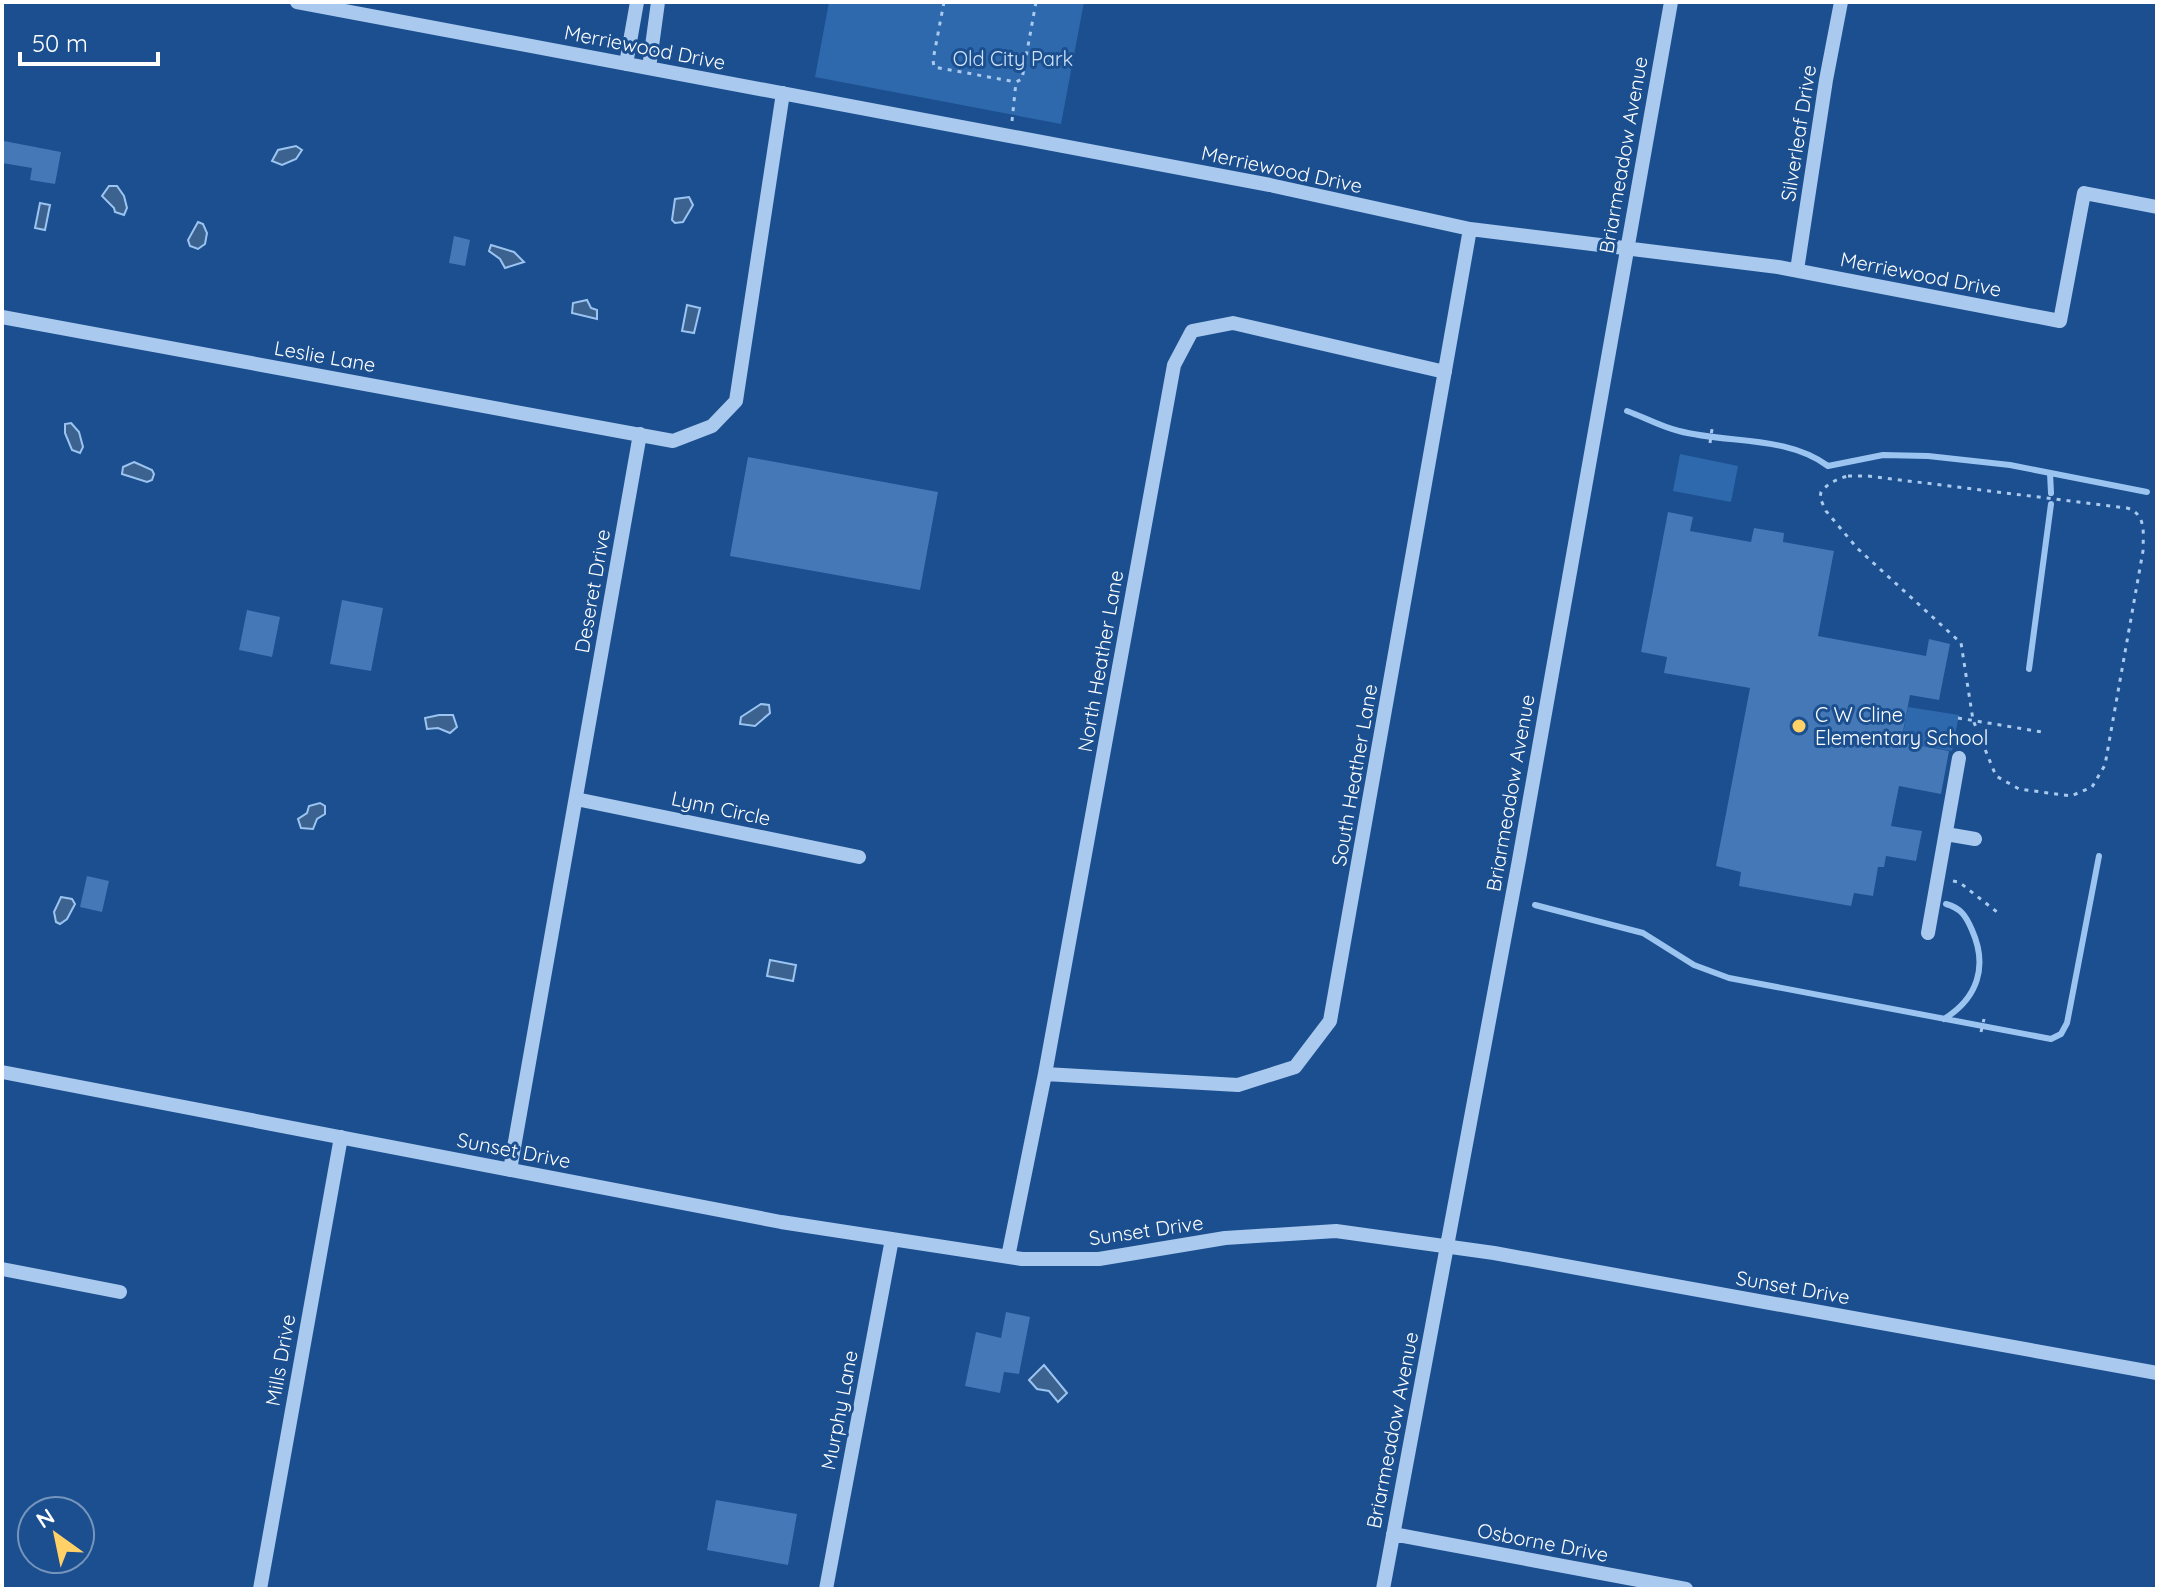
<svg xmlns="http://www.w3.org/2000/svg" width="2159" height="1591" font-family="Quicksand,sans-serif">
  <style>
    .green { fill: #2e69ad }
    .water { fill: #3c6290; stroke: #9cc4f0; stroke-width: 2 }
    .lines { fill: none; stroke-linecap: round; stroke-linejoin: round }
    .stream { stroke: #9cc4f0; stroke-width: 6 }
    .building { fill: #4478b7 }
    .path { stroke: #a9c9ee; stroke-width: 3; stroke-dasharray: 4 6; stroke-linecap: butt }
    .minor { stroke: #a9c9ee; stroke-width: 14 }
    .poi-dot { fill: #ffd166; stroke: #1b4f8f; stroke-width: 3 }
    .labels { text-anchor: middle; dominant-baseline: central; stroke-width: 6; stroke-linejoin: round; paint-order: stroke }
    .street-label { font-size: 20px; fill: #fff; stroke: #1b4f8f }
    .park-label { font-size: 20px; fill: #cfe3fa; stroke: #1b4f8f }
    .poi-label { font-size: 20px; fill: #fff; stroke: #1b4f8f; text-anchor: start }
  </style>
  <rect width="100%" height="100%" fill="#1b4f8f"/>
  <!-- green -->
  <path class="green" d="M829,2H1084L1061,124L815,77Z
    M1680,454L1738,466L1731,502L1673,491Z
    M1908,707L1959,715L1952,751L1899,741L1903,734Z"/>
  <!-- water -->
  <path class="water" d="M296,146L302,150L296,159L282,165L272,161L278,150Z
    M109,186H117L124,196L127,208L124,215L115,212L114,208L102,196Z
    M689,197L693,205L683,222L675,223L672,220L675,199Z
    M40,203L50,205L45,230L35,228Z
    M198,222L203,224L207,233L205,244L198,249L190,246L188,240Z
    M491,245L514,252L524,262L505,268L500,259L489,251Z
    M587,300L591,308L597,310V319L572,313L573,303Z
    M687,305L700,308L694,333L682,331Z
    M71,423L79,432L83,447L80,453L72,450L65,433V424Z
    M134,462L152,470L154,474L152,480L147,482L122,474L123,467Z
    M761,704L769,705L770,713L755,726L740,724L741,717Z
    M439,715H453L457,727L450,733L438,728L427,729L425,718Z
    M320,803L325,806V814L317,819L313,829L301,828L298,819L307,813L309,806Z
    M61,897L72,899L75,904L67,919L60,924L56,922L54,912Z
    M770,960L796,965L793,981L767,976Z
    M1044,1365L1067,1393L1058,1402L1049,1391L1037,1389L1029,1380Z"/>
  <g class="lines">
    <!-- stream -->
    <path class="stream" d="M1627,411C1644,417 1661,427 1679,431C1728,444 1786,435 1828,466L1883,455L1928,456L2010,465L2147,492
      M2050,473L2051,493
      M2029,669L2051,504
      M1535,905L1643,933L1694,965L1729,978L2051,1039L2061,1034L2067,1023L2099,856
      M1944,1019C1978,998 1988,966 1972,930C1966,916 1961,908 1946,904"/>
  </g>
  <!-- building -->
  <path class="building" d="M4,141L61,152L55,184L30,180L32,168L2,163Z
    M454,236L470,240L465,266L449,263Z
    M748,457L938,492L920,590L730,556Z
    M1668,512L1693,517L1690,531L1751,542L1754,528L1784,533L1783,542L1834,551L1818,636L1926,656L1929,639L1950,644L1939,700L1910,695L1901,742L1949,751L1941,794L1899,786L1891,826L1922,831L1916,861L1886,856L1884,867H1878L1873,896L1854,893L1851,906L1739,886L1741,872L1716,866L1750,688L1664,673L1667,657L1641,652Z
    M342,600L383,608L371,671L330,664Z
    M247,610L280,617L272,657L239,650Z
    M87,876L109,881L102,912L80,907Z
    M1006,1312L1030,1317L1019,1374L1004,1372L1000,1393L965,1386L976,1332L1001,1338Z
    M716,1500L797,1514L788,1565L707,1550Z"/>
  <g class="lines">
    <!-- path -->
    <path class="path" d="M944,2L933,60L934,67L1016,82
      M1012,121L1016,82L1022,79L1036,2
      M1710,443L1712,429
      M1848,476H1868L2127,508C2147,514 2143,534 2143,551L2105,765L2092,787L2071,796L2019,789L1996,776L1973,720L1961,643L1857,548L1826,511L1820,498L1821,492C1828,483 1837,479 1848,476Z
      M1958,718L2042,732
      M1953,881L1959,882L1997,912
      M1981,1032L1984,1019"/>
    <!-- minor -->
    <path class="minor" d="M297,2L1270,185L1470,229L1778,267L2060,321L2084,193L2157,207
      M626,64L637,2
      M649,68L658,2
      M1797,270L1826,80L1841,2
      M2,317L673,441L712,426L736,401L783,93
      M576,799L859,857
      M1946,834L1975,839
      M1928,933L1959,758
      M2,1072L781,1222L1022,1259H1099L1225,1238L1336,1231L1494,1253L2157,1373
      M1045,1074L1238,1085L1295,1067L1330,1021L1470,229
      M510,1170L640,434
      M1008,1257L1045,1074L1174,365L1192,331L1233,323L1445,372
      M2,1269L120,1292
      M1393,1534L1686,1589
      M260,1589L341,1137
      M826,1589L892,1239
      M1383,1589L1519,860L1671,2"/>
  </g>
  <!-- markers -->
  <circle class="poi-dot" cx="1799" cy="726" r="8"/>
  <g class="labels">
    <!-- street labels -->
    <g class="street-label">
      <text transform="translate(645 47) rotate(11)">Merriewood Drive</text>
      <text transform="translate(1798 133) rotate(-81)">Silverleaf Drive</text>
      <text transform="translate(1623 155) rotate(-80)">Briarmeadow Avenue</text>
      <text transform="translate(1282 169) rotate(12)">Merriewood Drive</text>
      <text transform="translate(1921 274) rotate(11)">Merriewood Drive</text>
      <text transform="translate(325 356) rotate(10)">Leslie Lane</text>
      <text transform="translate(592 591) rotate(-80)">Deseret Drive</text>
      <text transform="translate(1100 661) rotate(-80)">North Heather Lane</text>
      <text transform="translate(1354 775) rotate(-80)">South Heather Lane</text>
      <text transform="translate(1510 793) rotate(-80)">Briarmeadow Avenue</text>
      <text transform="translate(721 808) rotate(12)">Lynn Circle</text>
      <text transform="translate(514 1150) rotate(11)">Sunset Drive</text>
      <text transform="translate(1146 1230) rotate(-8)">Sunset Drive</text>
      <text transform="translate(1793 1287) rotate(10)">Sunset Drive</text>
      <text transform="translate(280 1360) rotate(-80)">Mills Drive</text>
      <text transform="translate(839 1410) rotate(-79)">Murphy Lane</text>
      <text transform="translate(1392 1430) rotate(-79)">Briarmeadow Avenue</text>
      <text transform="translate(1543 1542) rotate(11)">Osborne Drive</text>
    </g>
    <!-- park labels -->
    <g class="park-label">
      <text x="1013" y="58">Old City Park</text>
    </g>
    <!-- poi labels -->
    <g class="poi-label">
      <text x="1815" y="714">C W Cline<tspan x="1815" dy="23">Elementary School</tspan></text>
    </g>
  </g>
  <!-- border -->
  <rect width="2159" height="1591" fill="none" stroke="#ffffff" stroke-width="8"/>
  <!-- north arrow -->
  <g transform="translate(56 1535) rotate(327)"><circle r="38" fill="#1b4f8f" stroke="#7695bc" stroke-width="2"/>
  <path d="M0-6L14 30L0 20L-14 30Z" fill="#ffd166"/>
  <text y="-12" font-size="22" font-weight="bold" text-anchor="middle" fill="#ffffff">N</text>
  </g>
  <!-- scale -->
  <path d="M20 52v12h138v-12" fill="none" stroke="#ffffff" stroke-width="4"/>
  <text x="32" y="52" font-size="24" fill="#ffffff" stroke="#1b4f8f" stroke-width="6" paint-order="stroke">50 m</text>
</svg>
